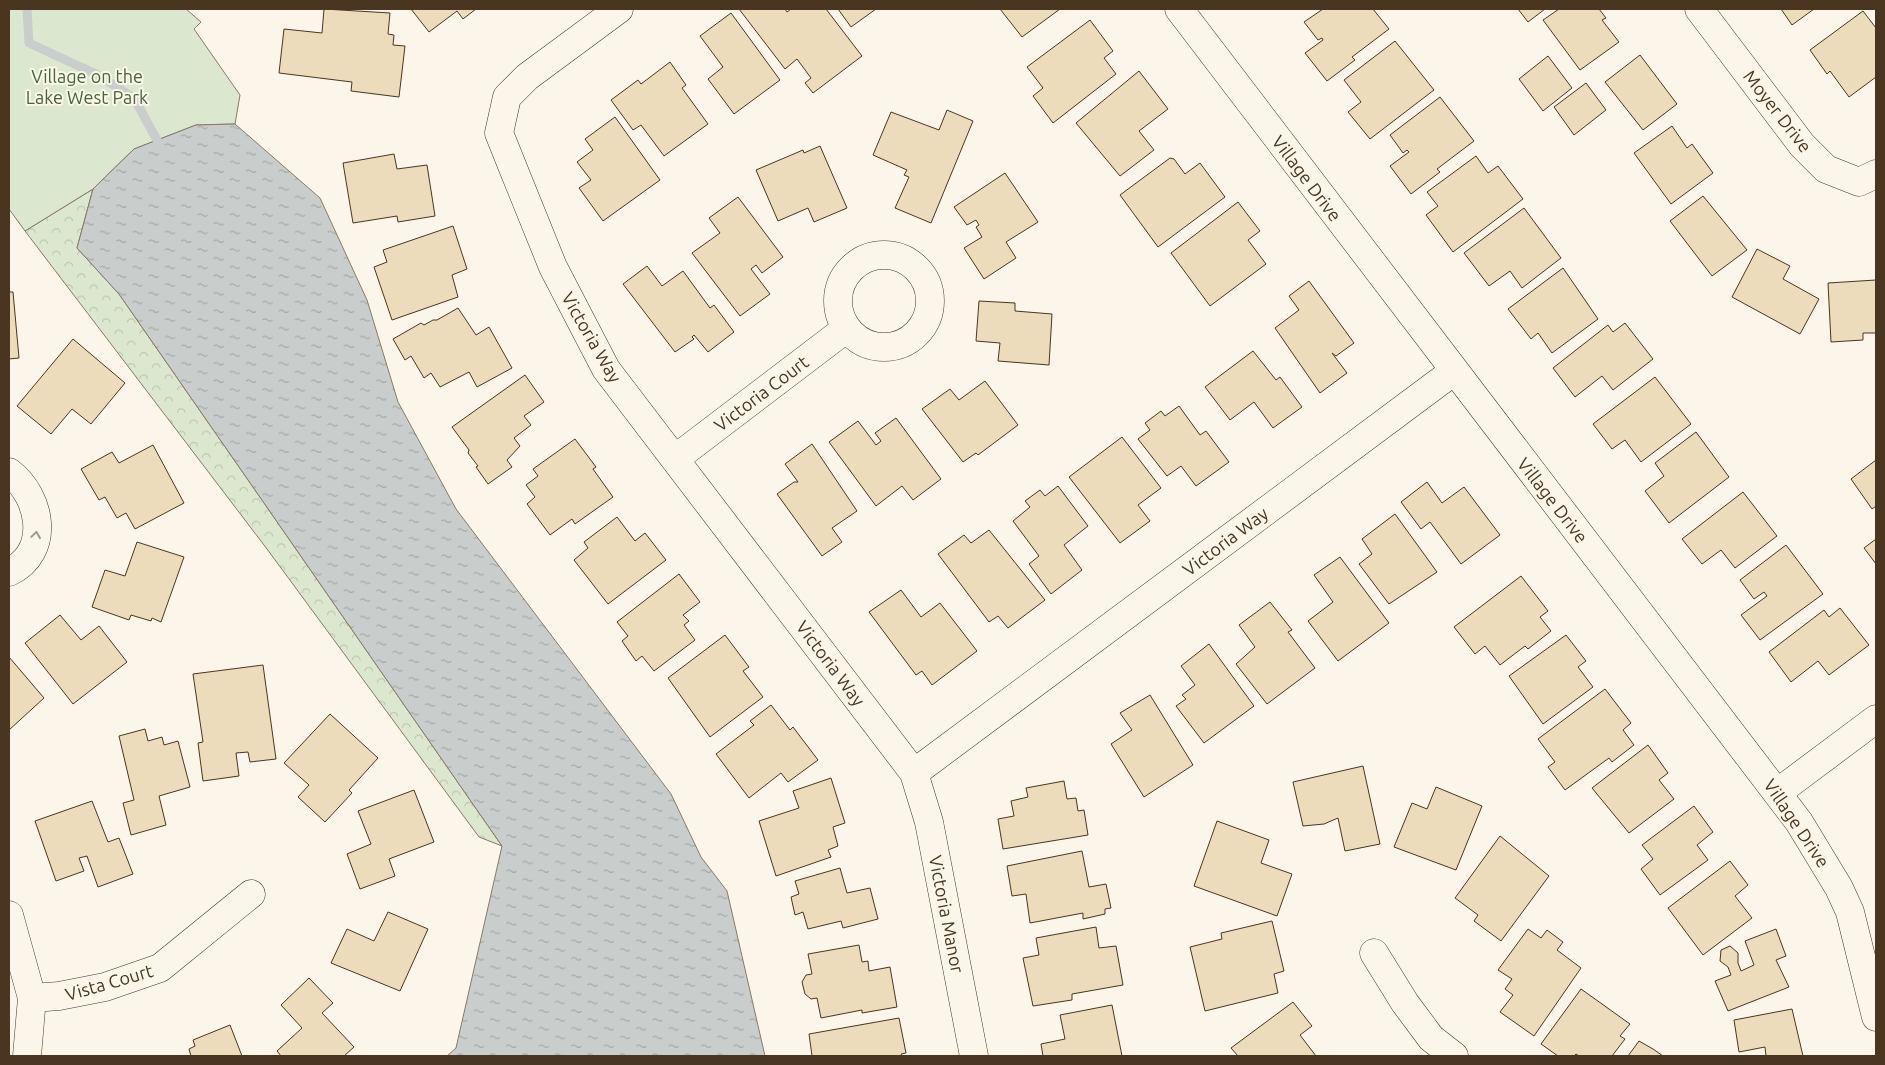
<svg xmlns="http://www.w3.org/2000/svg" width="1885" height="1065" font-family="Ubuntu,sans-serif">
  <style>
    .forest { fill: url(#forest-crowns); stroke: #887966 }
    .green { fill: #dce7d0; stroke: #887966 }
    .water { fill: url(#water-ripples); stroke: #887966 }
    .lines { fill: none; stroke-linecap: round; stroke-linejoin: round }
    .stream { stroke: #c9cecd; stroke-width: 9 }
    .building { fill: #ecdcbc; stroke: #4a3520 }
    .minor-casing { stroke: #4a3520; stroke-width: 29 }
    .minor { stroke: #fbf6e9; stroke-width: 28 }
    .oneway { stroke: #a29684 }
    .labels { text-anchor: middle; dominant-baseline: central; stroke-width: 4; stroke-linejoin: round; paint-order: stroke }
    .park-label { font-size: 18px; fill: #436837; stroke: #fbf6e9 }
    .street-label { font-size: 18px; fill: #4a3520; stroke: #fbf6e9 }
  </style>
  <defs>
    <pattern id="forest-crowns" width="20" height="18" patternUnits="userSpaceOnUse" patternTransform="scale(1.25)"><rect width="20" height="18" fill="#dce7d0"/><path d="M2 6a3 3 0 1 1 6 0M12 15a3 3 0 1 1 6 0" fill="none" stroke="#bec7b2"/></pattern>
    <pattern id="water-ripples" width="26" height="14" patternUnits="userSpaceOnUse" patternTransform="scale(1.25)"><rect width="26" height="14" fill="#c9cecd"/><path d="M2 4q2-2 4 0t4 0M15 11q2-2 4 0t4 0" fill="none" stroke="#a5a8a6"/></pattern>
  </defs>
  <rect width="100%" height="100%" fill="#fbf6e9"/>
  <!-- forest -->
  <path class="forest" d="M93,189L77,248L119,294L502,846L479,837L267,549L25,231Z"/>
  <!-- green -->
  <path class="green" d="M9,9H186L201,22L194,29L240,95L235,124L196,125L134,149L93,189L25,231L9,209Z"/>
  <!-- water -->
  <path class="water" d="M235,124L320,198L367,300L398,402L456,509L671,794L701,857L727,891L765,1056H447L456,1048L502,846L119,294L77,248L93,189L134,149L196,125Z"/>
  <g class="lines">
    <!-- stream -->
    <path class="stream" d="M27,9L29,43L96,74L134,98L157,140"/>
  </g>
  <!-- building -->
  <path class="building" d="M324,9L390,13L388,34L394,35L393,45L405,46L399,97L351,91L352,82L279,73L284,29L322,33Z
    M411,9H476L463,19L457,11L429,32Z
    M739,9H785L787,12L791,9H826L862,56L813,93L805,83L811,78L797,59L785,69Z
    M838,9H876L851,27Z
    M1000,9H1060L1022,37Z
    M1323,9H1373L1389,29L1352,57L1355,60L1327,81L1305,53L1323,40L1322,38L1318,40L1304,22Z
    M1518,9H1545L1528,22Z
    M1559,9H1599L1606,18L1602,20L1619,42L1580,70L1543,20Z
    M1781,9H1814L1792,25Z
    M1863,11L1876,28V77L1849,97L1830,71L1827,74L1810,50Z
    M731,13L780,80L734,114L708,79L723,67L700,36Z
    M1090,20L1113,51L1104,58L1116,74L1053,123L1033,96L1043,88L1027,67Z
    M1395,41L1434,90L1370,139L1348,112L1361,102L1344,80Z
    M1640,55L1677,104L1643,130L1605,82Z
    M1548,56L1572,88L1543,111L1519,79Z
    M670,62L686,85L682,88L708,124L664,156L641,125L633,130L611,100L638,80L641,84Z
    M1139,71L1168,109L1139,131L1154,150L1120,176L1076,123Z
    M1586,83L1606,110L1574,135L1554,107Z
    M1440,97L1474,141L1437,169L1440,172L1411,194L1390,166L1409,152L1407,150L1403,153L1390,135Z
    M947,110L973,121L931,223L895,208L909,177L904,175L907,170L873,155L891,112L939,130Z
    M615,117L660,180L603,221L579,188L591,180L577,162L593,150L585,139Z
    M1672,126L1687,148L1692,144L1713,173L1671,204L1634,153Z
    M820,146L847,208L814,222L808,208L778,221L756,170L803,150L804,153Z
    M394,154L397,169L427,165L435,216L398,222L397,216L353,223L343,163Z
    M1476,156L1488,173L1498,166L1523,199L1453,252L1426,215L1438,206L1427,192Z
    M1170,158L1174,159L1185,174L1200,163L1225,197L1158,247L1120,195Z
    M1005,173L1038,222L1006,242L1016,258L984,279L964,248L982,237L976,227L979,225L976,220L967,225L954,207Z
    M1703,196L1747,250L1712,276L1670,221Z
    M738,197L783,257L762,273L756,265L751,269L770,294L740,316L692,253L720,233L709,218Z
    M1238,202L1260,231L1248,240L1266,264L1210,306L1171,253Z
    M1524,208L1561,258L1522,288L1510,271L1489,286L1464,253Z
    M453,226L467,269L452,275L458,297L392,320L374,267L387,262L383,250Z
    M1757,249L1790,266L1783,279L1819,299L1800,334L1732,297Z
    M647,266L662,286L683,271L710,308L714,305L734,332L708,352L694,335L692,337L694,339L675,352L623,284Z
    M1563,268L1598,319L1552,353L1538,333L1531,339L1508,309Z
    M1876,280V333H1863V340L1831,342L1828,283Z
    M1309,281L1354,343L1336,356L1332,353L1347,373L1320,393L1275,328L1299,310L1289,296Z
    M9,292H13L19,358L9,359Z
    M979,301L1015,303V311L1052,314L1049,365L998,361L1000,343L976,341Z
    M458,308L476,335L489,327L512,368L477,387L469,372L440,387L431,373L424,378L411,356L405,360L393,339L421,323L424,325L433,320H437Z
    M1625,323L1653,359L1613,390L1602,376L1575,397L1553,368L1608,325L1613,332Z
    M73,339L125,383L91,424L72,409L51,434L17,406Z
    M1253,351L1276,380L1280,377L1302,407L1273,428L1254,402L1230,420L1205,387Z
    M525,375L544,402L524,416L531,425L514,438L520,446L507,460L512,467L488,484L476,467L478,466L468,453L469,450L452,427Z
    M1655,377L1691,424L1641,462L1625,440L1612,449L1593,424Z
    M985,381L1018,425L978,455L976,453L963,462L922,409L950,389L959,400Z
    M1179,406L1200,435L1206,431L1229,462L1196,486L1181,466L1167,476L1138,439L1150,430L1145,423L1161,411L1165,416Z
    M896,418L941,479L913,500L902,486L876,506L829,442L858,421L876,445L881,441L875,433Z
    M1696,432L1729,477L1669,523L1645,491L1664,476L1655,463Z
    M1122,437L1161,488L1138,505L1150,521L1120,543L1069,477Z
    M575,439L596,467L593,469L613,497L575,524L572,519L550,535L527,504L535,497L526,485L538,476L533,469Z
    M812,444L857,511L832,528L842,542L822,556L777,494L794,482H798L785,464Z
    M153,445L184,503L135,529L126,513L117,518L105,497L99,500L81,469L112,452L119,463Z
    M1876,460V506L1872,509L1851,479Z
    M1427,482L1442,503L1464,487L1500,535L1461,564L1430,522L1421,529L1401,502Z
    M1058,486L1088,526L1064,545L1082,570L1051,594L1029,564L1039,556L1013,521L1030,507L1025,501L1040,490L1045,496Z
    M1743,492L1777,536L1735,568L1721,550L1702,564L1682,539Z
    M1395,514L1437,572L1389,604L1359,564L1372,554L1362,539Z
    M617,517L635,541L645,533L666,560L608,604L574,560L588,548L584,542Z
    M989,530L1045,600L1008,628L998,616L989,622L938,554L964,535L971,543Z
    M1876,539V564L1864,548Z
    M137,542L184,557L161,622L152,618L151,621L131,615L129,620L92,607L105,570L125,576Z
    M1786,545L1823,594L1760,640L1741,615L1767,596L1764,592L1754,599L1740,580Z
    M1340,557L1389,623L1338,661L1308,621L1333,602L1314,575Z
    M679,574L700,602L683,615L689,621L684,625L695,640L654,671L642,656L636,661L622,641L628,636L617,622Z
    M1521,576L1548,611L1540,617L1551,631L1528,649L1525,646L1500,665L1485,646L1475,654L1454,627Z
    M901,590L921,617L940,603L977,651L932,685L922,671L916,675L869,612Z
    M1270,602L1292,630L1288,632L1315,668L1267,704L1236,664L1255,647L1239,625Z
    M1840,608L1869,645L1829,675L1818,661L1791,682L1769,652L1824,610L1829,617Z
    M60,615L81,640L99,626L127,662L73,704L25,643Z
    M725,635L749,667L743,671L763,697L710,737L668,678Z
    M1566,635L1586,661L1578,667L1593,687L1543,724L1509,676Z
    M1209,644L1254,706L1204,743L1176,706L1186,699L1182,695L1195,685L1181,666Z
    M9,657L44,698L9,730Z
    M263,665L276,759L250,762L248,752L236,753L239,776L203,781L198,743L203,742L193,674Z
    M1605,689L1631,723L1623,730L1634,745L1612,762L1609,758L1565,790L1548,767L1555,762L1538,739Z
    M1150,695L1193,765L1144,797L1111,744L1132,730L1120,713Z
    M771,705L790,730L793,727L818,760L788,782L781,773L749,798L716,754L754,725L750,721Z
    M330,714L378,758L349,790L352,793L325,822L298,797L309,785L284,763Z
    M145,729L148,741L162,737L164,745L178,741L190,787L159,796L166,825L131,835L123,803L134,800L119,736Z
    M1648,745L1668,773L1659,780L1674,799L1629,833L1592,788Z
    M1363,766L1380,844L1345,851L1338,818L1324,824L1303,826L1293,782Z
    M831,778L845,823L833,827L838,846L828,850L831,857L776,876L759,821L799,808L793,791Z
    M1064,781L1067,799L1076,798L1078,811L1084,810L1088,835L1003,849L998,819L1014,816L1011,801L1028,797L1026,788Z
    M1436,787L1482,806L1456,870L1394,847L1412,803L1427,809Z
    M414,790L434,842L389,859L395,876L360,889L347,854L371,844L358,811Z
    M92,801L108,842L119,838L133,874L98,887L87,856L79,858L84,871L56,881L35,821Z
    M1694,806L1713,832L1697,845L1708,860L1660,895L1641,869L1653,859L1642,845Z
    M1217,821L1269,840L1261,863L1292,874L1277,916L1194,886Z
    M1500,836L1549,876L1501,941L1474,921L1478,915L1455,898Z
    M1082,851L1089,887L1106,884L1111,908L1105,909V914L1083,919V913L1030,923L1026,894L1012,896L1007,866Z
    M1730,861L1748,885L1735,896L1752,918L1703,955L1668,908Z
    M840,868L847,893L870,888L878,919L843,928L841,921L808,929L803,912L795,915L791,897L799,894L795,881Z
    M388,912L428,929L400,991L331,963L347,929L374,941Z
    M1272,921L1284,971L1274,974L1278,993L1205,1011L1190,947L1222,939L1221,933Z
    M1096,927L1099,948L1116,946L1123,985L1072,994V1000L1033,1006L1023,958L1039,955L1036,938Z
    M1528,929L1541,938L1547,930L1563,942L1557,950L1581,968L1534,1036L1500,1012L1513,995L1505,989L1512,979L1498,970Z
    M1776,929L1786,956L1776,960L1789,987L1728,1011L1715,981L1731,975L1728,967L1720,961L1721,950L1730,946L1738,953V963L1741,971L1754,965L1745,941Z
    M859,945L862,962L868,961L869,971L890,967L897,1007L862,1013V1010L821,1018L817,998L811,999L805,994L802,982L806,975L812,974L808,954Z
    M309,978L333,1003L322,1013L354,1047L344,1056H281L277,1051L302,1028L281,1005Z
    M1581,989L1630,1024L1620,1036L1625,1039L1612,1056H1579L1576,1054L1574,1056H1558L1541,1044Z
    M1293,1002L1312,1026L1300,1035L1316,1056H1238L1231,1048Z
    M1112,1005L1122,1056H1043L1041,1044L1065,1039L1060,1015Z
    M1792,1009L1803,1056H1766L1765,1047L1739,1052L1734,1020Z
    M899,1018L906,1053L901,1054L902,1056H812L809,1034Z
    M230,1025L242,1056H191L189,1049L195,1046L193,1040Z
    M1639,1041L1653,1049L1663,1056H1628Z"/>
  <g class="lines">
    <defs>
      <path id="minor" d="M619,9L527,77L507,97L499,133L511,163L553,267L606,369L914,773L929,822L974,1056
        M1179,9L1799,822L1839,888L1850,912L1876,1017
        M1699,9L1802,145L1826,169L1859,182L1876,174
        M838 301a46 46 0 1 1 92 0a46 46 0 1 1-92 0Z
        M676,458L847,328
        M9,472C42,497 51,552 9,572
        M914,773L1454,371
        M1777,793L1876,719
        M9,915L32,998L27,1056
        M1374,953L1405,1003L1431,1038L1454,1056
        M32,998L59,996L105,987L160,968L251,894"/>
    </defs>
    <!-- minor casing -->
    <use href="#minor" class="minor-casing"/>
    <!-- minor -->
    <use href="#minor" class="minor"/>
  </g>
  <!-- one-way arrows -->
  <defs><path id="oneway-chevron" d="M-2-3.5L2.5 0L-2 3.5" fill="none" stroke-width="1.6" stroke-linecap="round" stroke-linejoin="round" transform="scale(1.25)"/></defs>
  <use class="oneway" href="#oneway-chevron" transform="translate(36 535) rotate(-82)"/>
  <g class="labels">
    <!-- park labels -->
    <g class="park-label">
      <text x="87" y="76">Village on the<tspan x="87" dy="21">Lake West Park</tspan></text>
    </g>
    <!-- street labels -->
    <g class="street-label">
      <text transform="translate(1778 111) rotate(52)">Moyer Drive</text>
      <text transform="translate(1307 178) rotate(53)">Village Drive</text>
      <text transform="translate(592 337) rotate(60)">Victoria Way</text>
      <text transform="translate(761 393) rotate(-37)">Victoria Court</text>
      <text transform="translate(1553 500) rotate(52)">Village Drive</text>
      <text transform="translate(1225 541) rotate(-37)">Victoria Way</text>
      <text transform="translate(831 663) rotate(53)">Victoria Way</text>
      <text transform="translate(1797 823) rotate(56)">Village Drive</text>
      <text transform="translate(947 914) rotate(79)">Victoria Manor</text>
      <text transform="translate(109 982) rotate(-16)">Vista Court</text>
    </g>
  </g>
  <!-- border -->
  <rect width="1885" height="1065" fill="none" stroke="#4a3520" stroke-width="20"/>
</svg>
